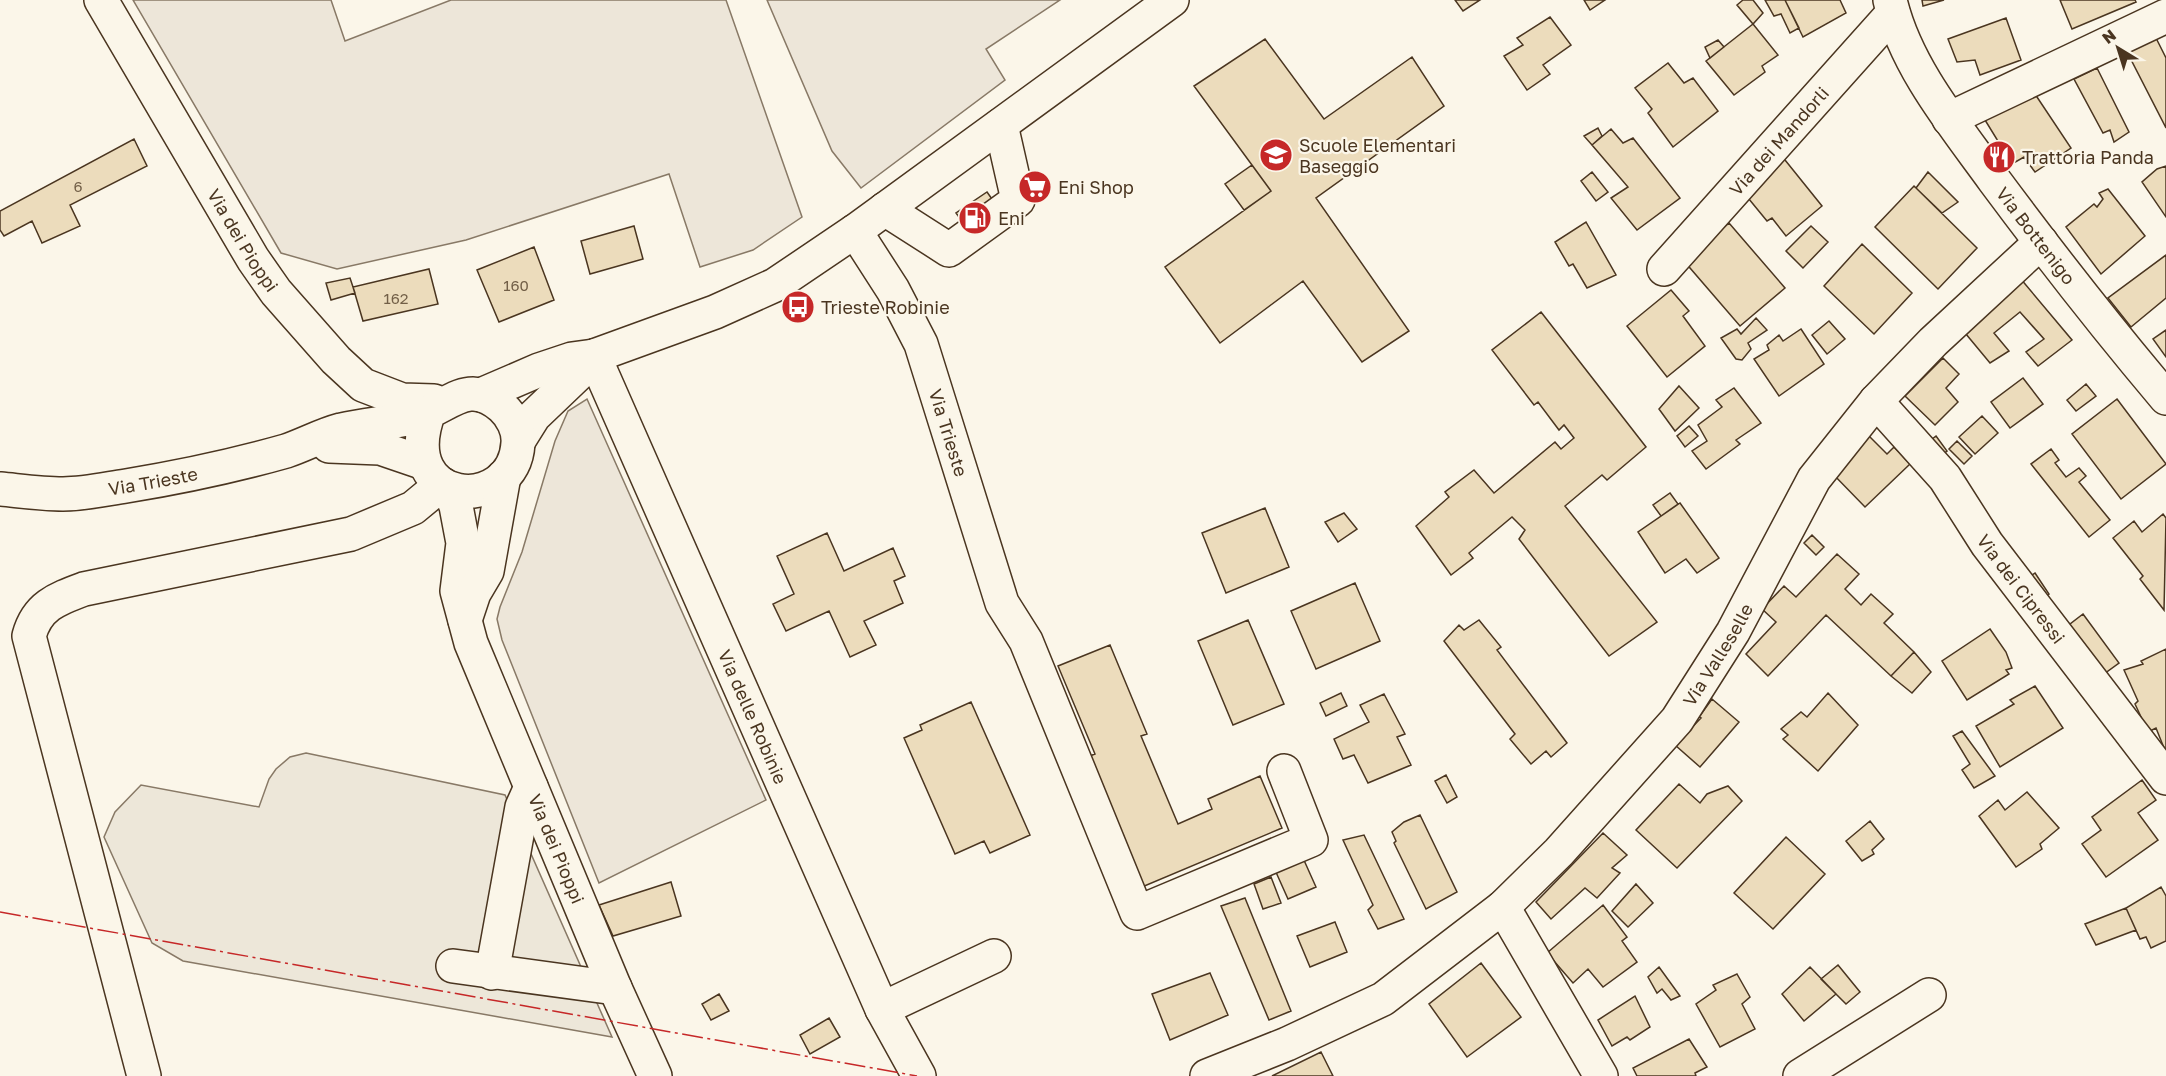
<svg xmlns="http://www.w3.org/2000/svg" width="2166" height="1076" font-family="'Golos Text',sans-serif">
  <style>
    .green { fill: #ede6d9; stroke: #887966; stroke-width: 1.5 }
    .parking { fill: #ede7d9; stroke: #887966; stroke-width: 1.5 }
    .building { fill: #ecdcbc; stroke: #4a3520; stroke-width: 1.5 }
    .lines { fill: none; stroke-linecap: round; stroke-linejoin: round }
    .minor-casing { stroke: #4a3520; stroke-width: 36 }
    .minor { stroke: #fbf6e9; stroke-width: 33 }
    .power { stroke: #c62828; stroke-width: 1.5; stroke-dasharray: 21 4.5 3 4.5; stroke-linecap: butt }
    .labels { text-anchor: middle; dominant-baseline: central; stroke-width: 4.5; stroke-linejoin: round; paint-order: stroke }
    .number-label { font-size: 15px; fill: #725f47 }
    .street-label { font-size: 18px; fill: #4a3520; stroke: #fbf6e9 }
    .poi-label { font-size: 18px; fill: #4a3520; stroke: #fbf6e9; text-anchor: start }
  </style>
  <rect width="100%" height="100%" fill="#fbf6e9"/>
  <!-- green -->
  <path class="green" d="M133,0H331L345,41L451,0H726L802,217L753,250L700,267L669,174L466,240L337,269L281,253Z
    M767,0H1060L986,49L1005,80L861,188L832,151Z
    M587,399L766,800L599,883L502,640L497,619L500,607L522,552L555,441L568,411Z"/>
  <!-- parking -->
  <path class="parking" d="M306,753L505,795L612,1037L183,961L152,943L104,837L115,812L141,785L259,807L269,779L276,769L290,757Z"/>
  <!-- building -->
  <path class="building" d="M1455,0H1480L1463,11Z
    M1584,0H1605L1590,10Z
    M1743,0H1753L1763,13L1753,24L1737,5Z
    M1765,0H1785L1799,28L1790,33L1781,14L1774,16Z
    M1785,0H1840L1846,13L1803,37Z
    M1922,0H1944L1923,6Z
    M2060,0H2135L2136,2L2072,29Z
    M1550,17L1571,45L1543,65L1550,74L1527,90L1504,56L1523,45L1517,38Z
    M2006,18L2021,60L1980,75L1975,60L1957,62L1948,39Z
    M1753,24L1778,55L1762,66L1765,72L1734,95L1706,61Z
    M2156,38L2166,58V128L2123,44Z
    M1265,39L1324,119L1412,57L1444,106L1316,198L1409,331L1362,362L1303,281L1220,343L1165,267L1271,191L1194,86Z
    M1718,40L1724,47L1710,58L1705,47Z
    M1668,63L1684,83L1693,78L1718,111L1673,147L1648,113L1652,109L1635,88Z
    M2097,68L2129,132L2114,142L2110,130L2103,133L2074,79Z
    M2035,94L2071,148L2035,172L2024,157L2012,164L1985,120Z
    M1598,128L1602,136L1592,145L1584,136Z
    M1611,129L1623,143L1633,138L1680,198L1637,230L1611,198L1628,187L1592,145Z
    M134,139L147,166L70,205L80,226L42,243L32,221L4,236L0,230V211Z
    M1781,155L1822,206L1786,236L1772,218L1767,221L1744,193Z
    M1252,165L1271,191L1244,210L1225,184Z
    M2166,166V217L2142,182L2157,169Z
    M1592,172L1608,192L1596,201L1581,181Z
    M1928,172L1958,202L1942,213L1916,188Z
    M1034,179L1043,191L1037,196L1028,184Z
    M1914,186L1977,248L1938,289L1875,227Z
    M2108,189L2145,236L2101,274L2066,227L2094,204L2097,207L2103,199L2099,193Z
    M987,192L1009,223L979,245L956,213Z
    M1586,222L1616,275L1587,288L1573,264L1569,266L1555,242Z
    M1729,223L1785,288L1740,326L1684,261Z
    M634,226L643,259L590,274L581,241Z
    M1811,226L1828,242L1803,268L1786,251Z
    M1862,244L1912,293L1874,334L1824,286Z
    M534,247L554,300L499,322L477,270Z
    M2166,255V298L2131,327L2108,298Z
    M429,269L438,304L363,321L353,287Z
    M350,278L355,293L331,300L326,283Z
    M2020,278L2072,340L2038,366L2026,352L2044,339L2020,312L1994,333L2009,351L1990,363L1961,328Z
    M1671,290L1689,311L1683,316L1705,346L1667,377L1627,326Z
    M1541,312L1646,447L1607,480L1602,475L1565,506L1657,622L1609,656L1519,539L1525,530L1512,517L1469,553L1473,558L1451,575L1416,526L1449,497L1445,492L1474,470L1494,493L1555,442L1561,449L1574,438L1564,425L1559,430L1538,402L1534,405L1492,350Z
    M1756,318L1767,330L1748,343L1751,349L1742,360L1736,359L1721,338L1737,329L1741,334Z
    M1829,321L1845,339L1827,354L1812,335Z
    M1801,329L1824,364L1779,396L1754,359L1769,350L1767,345L1779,335L1783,341Z
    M2166,330V357L2153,339Z
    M1943,358L1959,374L1946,388L1958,402L1935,425L1905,396Z
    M2023,378L2043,404L2010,428L1991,402Z
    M2086,384L2096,396L2076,411L2067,400Z
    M1679,386L1699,408L1675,431L1659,409Z
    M1734,388L1761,423L1736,440L1740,444L1706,469L1692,451L1707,441L1698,425L1722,407L1716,400Z
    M2117,399L2166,464L2121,499L2072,434Z
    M1982,416L1998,433L1975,454L1959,437Z
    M1689,426L1698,436L1685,447L1677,436Z
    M1867,434L1887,454L1894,447L1910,464L1865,507L1831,472Z
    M1936,436L1947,451L1937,459L1926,444Z
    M1957,441L1972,456L1964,464L1949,449Z
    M2051,449L2059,460L2055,463L2066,477L2079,468L2086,476L2079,482L2110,520L2089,537L2031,464Z
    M1670,493L1678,504L1661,516L1653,505Z
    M1680,503L1719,558L1697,573L1686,559L1665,573L1638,532Z
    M1265,508L1289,567L1226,593L1202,533Z
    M1344,513L1357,529L1338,542L1325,522Z
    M2163,514L2166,518L2164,610L2140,579L2143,576L2113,538L2134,521L2142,532Z
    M827,533L844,571L893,548L905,576L894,581L903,603L864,621L876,645L850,657L829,611L786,631L773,604L794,594L777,556Z
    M1812,535L1824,547L1816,555L1804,543Z
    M1837,554L1859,574L1845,589L1861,605L1871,594L1893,614L1884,623L1914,652L1891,676L1826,615L1768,676L1746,654L1776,622L1762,609L1784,586L1796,597Z
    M2035,573L2049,594L2038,602L2022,582Z
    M1355,583L1380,641L1316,669L1291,611Z
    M2083,614L2119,663L2097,679L2061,631Z
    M1248,620L1284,704L1233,725L1198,641Z
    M1479,620L1501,647L1497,650L1567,743L1551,757L1546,751L1531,764L1510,739L1515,734L1444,641L1459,625L1464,630Z
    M1990,629L2006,652L2012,668L2006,670L2009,674L1967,700L1942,661Z
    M1110,645L1147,734L1141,736L1178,824L1212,809L1208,799L1260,776L1282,828L1142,887L1087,757L1095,754L1058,666Z
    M2166,649V753L2156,728L2148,732L2135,704L2138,701L2124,670L2143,664L2141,661Z
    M1914,652L1931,672L1912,693L1891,676Z
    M2035,686L2063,728L2000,767L1976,726L2014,704L2010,700Z
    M1341,693L1347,706L1326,716L1320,703Z
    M1828,693L1858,725L1818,771L1783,739L1788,735L1781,729L1801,712L1807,717Z
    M1384,694L1405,734L1397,737L1411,765L1368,783L1354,755L1343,759L1334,739L1369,722L1360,705Z
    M1712,699L1739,722L1700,767L1675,745L1701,718L1699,717Z
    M971,702L1030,835L990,853L984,841L955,854L904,738L922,730L920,725Z
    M1962,731L1995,776L1974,788L1962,770L1970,764L1953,736Z
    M1446,775L1457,797L1447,803L1435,781Z
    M2142,780L2156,800L2138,813L2158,840L2106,877L2082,844L2101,830L2092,817Z
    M1679,784L1700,803L1707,794L1728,786L1742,801L1677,868L1636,830Z
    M2027,792L2059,828L2040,844L2042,849L2016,867L1979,816L1998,800L2005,810Z
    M1420,815L1457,892L1426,909L1394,843L1396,841L1392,832L1404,822Z
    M1870,821L1884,839L1872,850L1874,854L1862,861L1846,841Z
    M1603,833L1627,855L1612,868L1620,873L1597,898L1585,888L1551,919L1536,902Z
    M1364,835L1404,919L1378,929L1368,910L1373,905L1343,840Z
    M1786,837L1825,874L1773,929L1734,893Z
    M1303,858L1316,887L1288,899L1275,870Z
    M1271,877L1281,903L1263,909L1254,884Z
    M671,882L681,916L613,936L599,905Z
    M1636,884L1653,903L1628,927L1612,911Z
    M2161,887L2166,896V941L2151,948L2146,937L2140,939L2126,908Z
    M1245,898L1291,1011L1269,1020L1221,906Z
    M1603,905L1627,937L1622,941L1637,962L1603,987L1588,969L1573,983L1547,953Z
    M2126,908L2136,930L2096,945L2085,924Z
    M1335,922L1347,952L1310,967L1297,936Z
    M1481,963L1521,1017L1467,1057L1429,1004Z
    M1838,965L1860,992L1846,1004L1821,979Z
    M1659,967L1680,996L1671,1000L1662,989L1657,993L1648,977Z
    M1810,967L1836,994L1804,1021L1782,994Z
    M1210,973L1228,1015L1170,1040L1152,994Z
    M1737,974L1750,997L1742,1004L1755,1029L1720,1047L1696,1004L1716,990L1713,985Z
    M719,994L729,1011L711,1020L702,1004Z
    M1635,996L1650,1027L1630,1040L1627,1037L1612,1046L1598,1020Z
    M829,1018L840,1037L810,1054L800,1035Z
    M1689,1039L1707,1067L1695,1073L1696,1076H1637L1633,1068Z
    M1321,1052L1333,1076H1272Z"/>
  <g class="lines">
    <defs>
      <g id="minor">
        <path id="s1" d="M101,0L253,259L276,292L336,360L363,385L402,400L434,401"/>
        <path id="s2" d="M1890,0C1905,66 1955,126 1994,180C2049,254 2106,327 2166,398"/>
        <path d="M1949,119L2166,16"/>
        <path d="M885,209L949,250L1018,200L1001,125"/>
        <path id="s3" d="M855,231L893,290L921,344L1002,603L1026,641L1137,913L1311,840L1284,771"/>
        <path id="s4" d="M1664,269L1893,13"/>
        <path id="s5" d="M594,356L882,1009L919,1076"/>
        <path d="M481,395L539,370L572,359L594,356L715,312L775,285L855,231L1172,0"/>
        <path id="s6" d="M1876,401L1945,478L1987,544L2166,778"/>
        <path d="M519,440L534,416L578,374L594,356"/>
        <path d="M329,446L380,448L424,463"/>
        <path id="s7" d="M449,488L456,506L463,543L457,591L471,643L615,988L655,1076"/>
        <path id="s8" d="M0,489C21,491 42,494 63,494C84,494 106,489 126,486C181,477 233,466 286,451C304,445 322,435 341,430C364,425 388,423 412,418C446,411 466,375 502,407C512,416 519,430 518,443C514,515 393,508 429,412"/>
        <path d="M465,620L474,593L487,571L504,476"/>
        <path d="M1503,907L1601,1076"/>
        <path d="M453,966L615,988"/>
        <path d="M492,973L522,807L531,787"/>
        <path d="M882,1009L994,956"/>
        <path d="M144,1076L29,636C37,606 57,599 84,589L351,534L413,508L442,484"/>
        <path id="s9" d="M1207,1076L1287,1044L1383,999L1503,907L1559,852L1677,720L1733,632L1814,479L1876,401L1933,342L2041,242"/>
        <path d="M1800,1076L1929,995"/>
      </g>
    </defs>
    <!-- minor casing -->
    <use href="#minor" class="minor-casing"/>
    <!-- minor -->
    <use href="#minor" class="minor"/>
    <!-- power -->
    <path class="power" d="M0,912L917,1076"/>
  </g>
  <!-- icons -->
  <defs>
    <symbol id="school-disc" viewBox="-11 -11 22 22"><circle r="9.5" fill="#c62828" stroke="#fbf6e9"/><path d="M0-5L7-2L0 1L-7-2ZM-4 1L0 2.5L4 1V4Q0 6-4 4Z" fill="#fff"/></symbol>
    <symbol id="restaurant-disc" viewBox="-11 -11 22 22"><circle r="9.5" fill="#c62828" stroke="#fbf6e9"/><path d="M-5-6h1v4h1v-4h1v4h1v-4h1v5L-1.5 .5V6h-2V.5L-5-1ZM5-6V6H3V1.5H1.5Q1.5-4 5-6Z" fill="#fff"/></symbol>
    <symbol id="supermarket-disc" viewBox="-11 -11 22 22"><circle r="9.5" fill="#c62828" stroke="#fbf6e9"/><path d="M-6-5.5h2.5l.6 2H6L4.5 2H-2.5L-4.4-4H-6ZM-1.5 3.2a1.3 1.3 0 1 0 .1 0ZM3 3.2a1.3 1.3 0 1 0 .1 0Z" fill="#fff"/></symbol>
    <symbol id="fuel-disc" viewBox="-11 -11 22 22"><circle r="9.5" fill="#c62828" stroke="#fbf6e9"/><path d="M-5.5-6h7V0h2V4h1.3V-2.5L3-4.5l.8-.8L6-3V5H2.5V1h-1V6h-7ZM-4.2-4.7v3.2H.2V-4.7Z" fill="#fff"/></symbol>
    <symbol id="bus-disc" viewBox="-11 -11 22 22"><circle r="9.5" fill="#c62828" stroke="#fbf6e9"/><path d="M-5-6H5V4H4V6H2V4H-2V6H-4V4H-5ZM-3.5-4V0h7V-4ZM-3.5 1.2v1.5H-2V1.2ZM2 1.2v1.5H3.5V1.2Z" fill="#fff"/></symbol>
  </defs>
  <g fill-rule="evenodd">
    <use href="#school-disc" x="1257" y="136" width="38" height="38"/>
    <use href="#restaurant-disc" x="1980" y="138" width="38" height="38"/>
    <use href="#supermarket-disc" x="1016" y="168" width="38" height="38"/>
    <use href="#fuel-disc" x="956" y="199" width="38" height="38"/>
    <use href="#bus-disc" x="779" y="288" width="38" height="38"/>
  </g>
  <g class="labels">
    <!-- number labels -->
    <g class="number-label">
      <text x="78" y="186">6</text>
      <text x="516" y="285">160</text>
      <text x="396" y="298">162</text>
    </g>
    <!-- street labels -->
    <g class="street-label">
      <text stroke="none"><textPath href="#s4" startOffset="172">Via dei Mandorli</textPath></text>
      <text stroke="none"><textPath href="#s2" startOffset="279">Via Bottenigo</textPath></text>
      <text stroke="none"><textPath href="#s1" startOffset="279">Via dei Pioppi</textPath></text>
      <text stroke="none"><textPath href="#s3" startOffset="224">Via Trieste</textPath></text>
      <text stroke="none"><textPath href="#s8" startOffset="154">Via Trieste</textPath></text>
      <text stroke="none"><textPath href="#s6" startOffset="238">Via dei Cipressi</textPath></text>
      <text stroke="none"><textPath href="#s9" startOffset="676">Via Valleselle</textPath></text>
      <text stroke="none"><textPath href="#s5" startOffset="394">Via delle Robinie</textPath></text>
      <text stroke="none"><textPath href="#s7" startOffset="382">Via dei Pioppi</textPath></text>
    </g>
    <!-- poi labels -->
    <g class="poi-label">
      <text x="1299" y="145">Scuole Elementari<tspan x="1299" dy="21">Baseggio</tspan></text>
      <text x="2022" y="157">Trattoria Panda</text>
      <text x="1058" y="187">Eni Shop</text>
      <text x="998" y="218">Eni</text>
      <text x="821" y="307">Trieste Robinie</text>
    </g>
  </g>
  <!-- north arrow -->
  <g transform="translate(2118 48) rotate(322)" stroke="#fbf6e9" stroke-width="4.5" paint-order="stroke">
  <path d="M0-4.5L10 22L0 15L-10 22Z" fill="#4a3520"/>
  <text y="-9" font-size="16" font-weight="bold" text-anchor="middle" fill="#4a3520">N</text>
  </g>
</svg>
